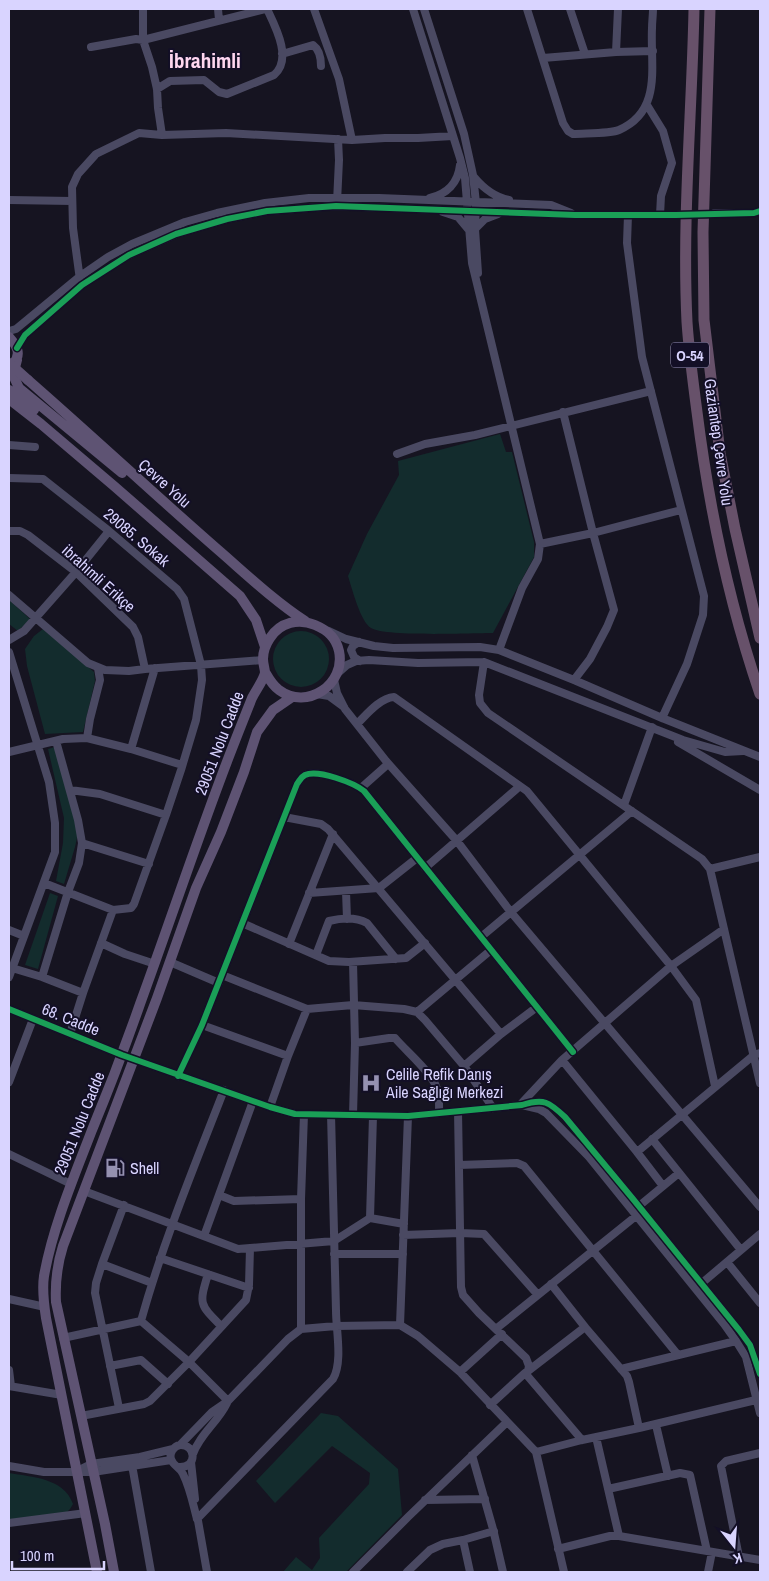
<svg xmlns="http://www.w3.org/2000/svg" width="769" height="1581" font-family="'Archivo Narrow',sans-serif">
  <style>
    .green { fill: #132c2d }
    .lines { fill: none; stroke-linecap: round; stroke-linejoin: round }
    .minor-tunnel { stroke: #333142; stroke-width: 8; stroke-dasharray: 8 4; stroke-linecap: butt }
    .minor { stroke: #4a4962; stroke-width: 8 }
    .major { stroke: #5e5373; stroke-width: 10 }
    .highway { stroke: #67516a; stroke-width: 11 }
    .major-bridge { stroke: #5e5373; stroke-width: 10 }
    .cycleway-casing { stroke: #130f26; stroke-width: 9 }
    .cycleway { stroke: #1a9f57; stroke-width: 6 }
    .labels { text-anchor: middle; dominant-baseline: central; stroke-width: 4; stroke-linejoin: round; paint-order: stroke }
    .shield { fill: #130f26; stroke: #9e99be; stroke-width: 1 }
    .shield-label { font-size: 15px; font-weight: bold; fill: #d9d4ff }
    .street-label { font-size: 16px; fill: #d9d4ff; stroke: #130f26 }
    .poi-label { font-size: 16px; fill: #d9d4ff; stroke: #130f26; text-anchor: start }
    .district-label { font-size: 21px; font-weight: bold; fill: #ffd6f0; stroke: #130f26 }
  </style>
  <rect width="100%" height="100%" fill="#161421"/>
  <!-- green -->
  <path class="green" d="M500,434L506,452H512L534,542V557L493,633C472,633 385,637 371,628C360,621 352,588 348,576L367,534L399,475L398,461Z
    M9,600L30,619L18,631L9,624Z
    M43,629L94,672L95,681L83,732L45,734L27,666L25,649L34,636Z
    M273 659a28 28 0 1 1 56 0a28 28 0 1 1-56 0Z
    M55,747L78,833L75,847L64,884L56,881L63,843L64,818L48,749Z
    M50,893L58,896L38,969L25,965Z
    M321,1413L338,1416L398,1469L402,1515L346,1572H283L296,1557L312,1570L320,1558L319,1538L369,1484L370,1473L332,1446L275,1503L256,1481Z
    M9,1473C32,1477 64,1478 73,1504L70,1509L66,1513L9,1520Z"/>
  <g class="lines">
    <!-- minor-tunnel -->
    <path class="minor-tunnel" d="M676,215L715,213"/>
    <!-- minor -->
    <path class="minor" d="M143,9V40L152,67L157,89L158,108L162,135
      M218,9L219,20
      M314,9L339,79L352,140
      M413,9L460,158L465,178L472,263L540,544L538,559L522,588L499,650
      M424,9L464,134L473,175L476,203L475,229L478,273
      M527,9L563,123L568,131L573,134C585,133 610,134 619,130C663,111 650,65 652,28C652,22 653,15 653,9
      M570,9L585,54
      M91,47L136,39L143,40L265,9
      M616,52L618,9
      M282,54L313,45C320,50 321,59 321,66
      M543,58L616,52L653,51
      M157,89L170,81L204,80L219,92L227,94L274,75C293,59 275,26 267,9
      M647,105L663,131L672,163L661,196L660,215
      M474,177C484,189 494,197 509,200
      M430,198C447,194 458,183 460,165
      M9,200L72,201
      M337,202L339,160L338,139
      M443,212L458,217L468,229
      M715,213H754L760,211
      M628,215L627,243L642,357L704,596L703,615L687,664L662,718
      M475,229L485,219L498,214
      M80,280L73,228L72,187L78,174L96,154L139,133L162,135L226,133L352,140L385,138H418L453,136
      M9,331L16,329L79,277L108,257L132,244L185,222L217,213L265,203L309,198H379L551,205L571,213
      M17,348L25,335L82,285L129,255L176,234L227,219L267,211L336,206L575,215H676
      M563,412L593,533L614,610L607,627L590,659L574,680
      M9,445L35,447
      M397,454L425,444L475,435L651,391
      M9,478L43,479L109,531L177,589L184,599L201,665L202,680L196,720L181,770L166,815L134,904L131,908L113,910
      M9,531H20L28,535L76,572L133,627L138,637L145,669
      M540,544L593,533L681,510
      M9,595L88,663L105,670L129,671L145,669L263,660
      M329,631L346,639L374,646L393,648L480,647L499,650L574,680L662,718L760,757
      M9,640L24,631L76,572L109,531
      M359,642L353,646L351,650L354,657L360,661
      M9,652L49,782L55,823V852L9,977
      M484,662L479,695L480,703L488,713L702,859L710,869L760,1083
      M338,673L347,665L356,661L369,660L418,663L484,662L683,740L725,752L743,751
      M334,680L337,693L345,709L386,761L457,841L510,911L760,1207
      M317,694L329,696L344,707
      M357,724C367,714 380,698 394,697L527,791L671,966L696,1000L715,1086
      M87,738L90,719L100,680L98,668
      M678,742L760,790
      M131,749L155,668
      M9,752L63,739L87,738L131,749L182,765
      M361,788L388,764
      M70,790L100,794L166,815
      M624,805L652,727L655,729
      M284,817L321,824L328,829L501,1034
      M82,843L149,864
      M425,868L520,786
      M710,869L760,857
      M44,883L113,910L83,993L70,1034
      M346,891L347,919
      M309,893L379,888L417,858
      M242,923L329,961L349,962L406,958L425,943
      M9,930L24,936
      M481,937L632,811
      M101,943L125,954L155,964
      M289,944L333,834
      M316,955L329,921C341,918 356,917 367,923L396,959
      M170,962L219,983
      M12,968L42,977L83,993
      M222,975L307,1009L353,1005L404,1009L417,1012L425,1020L464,1066L493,1108
      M42,977L68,892L79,863L82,843L78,820L56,741
      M9,1009L122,1055L270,1107L295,1114L408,1116L522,1105C544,1098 549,1102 565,1117L633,1199L739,1330L750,1345L760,1374
      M417,1012L491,950
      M202,1025L288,1056
      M355,1043L389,1038H395C406,1051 430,1071 436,1086C440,1094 439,1104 439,1113
      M562,1060L637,1152L754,1055L760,1053
      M464,1066L501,1034L537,1007
      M178,1076L202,1025L297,784C300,780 301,777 305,775C318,769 354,783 364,791L573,1052
      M9,1082L33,1019
      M520,1105L562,1060L671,966L724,929
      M522,1105L539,1109L546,1113L589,1157L724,1324L736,1341L746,1357L760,1413
      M270,1107L288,1056L307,1009
      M458,1111L461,1287L463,1295L479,1313L526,1358L529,1366L528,1371L525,1373L582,1440
      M353,1115L355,1043L353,962
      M652,1139L741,1250
      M637,1152L663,1186
      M9,1154L71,1184
      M459,1165L517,1163L524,1166L678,1355
      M84,1191L238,1249L334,1241L370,1218L404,1224
      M219,1195L234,1201L301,1199
      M124,1205L102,1264L152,1283
      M639,1206L679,1173
      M370,1218L373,1116
      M403,1235L460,1233L484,1234L538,1295
      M204,1236L253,1101
      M334,1254H403
      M160,1258L249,1288
      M727,1262L760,1303
      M102,1264L96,1283L95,1293L119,1408
      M208,1274C199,1304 199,1304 221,1326
      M702,1283L760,1234
      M551,1284L585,1327L627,1376L629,1382L639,1428
      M9,1299L45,1307
      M141,1321L189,1362L246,1300L249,1285L250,1248
      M400,1325L408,1116
      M497,1328L636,1216
      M301,1329V1199L304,1114
      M63,1338L141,1321C163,1242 194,1167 224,1090
      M110,1366L141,1360L168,1384
      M621,1369L736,1341
      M9,1370L11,1386
      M528,1371L585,1327
      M460,1372L502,1334
      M9,1386L62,1395
      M490,1405L525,1373
      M81,1416L144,1404L150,1401L189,1362L228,1401
      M656,1425L668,1476
      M596,1437L619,1536
      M180,1445L212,1412L228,1401L288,1339L301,1329L336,1326L400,1325L418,1336L460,1372L536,1452L564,1572
      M536,1452L582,1440L639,1428L760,1399
      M193,1454C200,1434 218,1422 227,1403
      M472,1455L493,1529L503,1572
      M191,1462L195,1499
      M132,1465L151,1572
      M9,1466L44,1472H93L171,1460
      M179,1467C198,1468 196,1444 180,1445C174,1446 169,1453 171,1459C173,1466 180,1467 183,1474C190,1488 193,1504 197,1519
      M77,1471L91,1464L140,1457L173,1449
      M608,1489L680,1473L690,1475L707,1551
      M425,1500L485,1499
      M197,1515L207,1572
      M197,1519L333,1379C343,1362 336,1330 336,1311C334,1245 333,1180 331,1115
      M9,1523L86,1513
      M463,1540L494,1531
      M558,1549L610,1536H619L760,1560
      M739,1557L721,1466L726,1461L760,1453
      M353,1572L409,1516L507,1422
      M407,1572L430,1550L443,1544L463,1540L470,1572
      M708,1572L712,1552"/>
    <!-- major -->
    <path class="major" d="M9,337C17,346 22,354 13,364
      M17,360L13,375L19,388L122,473
      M28,380C91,435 153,493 216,548C245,573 273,600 305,621
      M9,390L34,410
      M9,399L41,424L114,486L240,596L256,620L265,647
      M97,1572L46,1318C44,1305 42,1289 44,1276C53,1226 74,1177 92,1130C109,1089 125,1047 140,1004C170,922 197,840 228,759C236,738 244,718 252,698C256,690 263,681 265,673C265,669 263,664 263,659C263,652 266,644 270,638C280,622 299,618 315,625C327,630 336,637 339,651C346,684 307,711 279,690C272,685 269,679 265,672
      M114,1572L105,1524L56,1302C55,1282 57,1265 63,1246L157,998L196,888L221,832L244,772L257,732L273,710L292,697"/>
    <!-- highway -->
    <path class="highway" d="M694,9C692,113 682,218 687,322C689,352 693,382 697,412C709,508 729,603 760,694
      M710,9L703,232L704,320L720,453L735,529L760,638"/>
    <!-- major-bridge -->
    <path class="major-bridge" d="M9,363L28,380"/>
    <defs>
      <path id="cycleway" d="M17,348L25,335L82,285L129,255L176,234L227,219L267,211L336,206L575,215H676L754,213L760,211
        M9,1009L122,1055L270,1107L295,1114L408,1116L522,1105C544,1098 549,1102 565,1117L633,1199L739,1330L750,1345L760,1374
        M178,1076L202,1025L297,784C300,780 301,777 305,775C318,769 354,783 364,791L573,1052"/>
    </defs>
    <!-- cycleway casing -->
    <use href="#cycleway" class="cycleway-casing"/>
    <!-- cycleway -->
    <use href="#cycleway" class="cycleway"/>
  </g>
  <!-- icons -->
  <defs>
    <symbol id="hospital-bare" viewBox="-9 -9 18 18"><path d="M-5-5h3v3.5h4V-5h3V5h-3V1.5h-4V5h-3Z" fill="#9591b1" stroke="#130f26" stroke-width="2.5" paint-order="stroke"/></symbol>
    <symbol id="fuel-bare" viewBox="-9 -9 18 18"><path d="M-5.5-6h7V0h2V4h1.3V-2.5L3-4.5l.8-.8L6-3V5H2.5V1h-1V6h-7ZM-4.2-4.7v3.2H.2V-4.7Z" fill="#9591b1" stroke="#130f26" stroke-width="2.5" paint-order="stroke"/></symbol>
  </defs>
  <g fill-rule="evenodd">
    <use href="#hospital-bare" x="357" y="1069" width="28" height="28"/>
    <use href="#fuel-bare" x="101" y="1154" width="28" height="28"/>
  </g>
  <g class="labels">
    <!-- shield labels -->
    <rect class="shield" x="671" y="342.5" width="38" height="25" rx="4"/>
    <g class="shield-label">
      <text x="690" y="355">O-54</text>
    </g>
    <!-- street labels -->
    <g class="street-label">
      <text transform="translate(719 442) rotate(82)">Gaziantep Çevre Yolu</text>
      <text transform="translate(165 483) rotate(42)">Çevre Yolu</text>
      <text transform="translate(137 537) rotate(40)">29085. Sokak</text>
      <text transform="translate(99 578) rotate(42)">ibrahimli Erikçe</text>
      <text transform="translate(219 743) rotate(-69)">29051 Nolu Cadde</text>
      <text transform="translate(71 1019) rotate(22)">68. Cadde</text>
      <text transform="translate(79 1123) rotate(-68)">29051 Nolu Cadde</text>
    </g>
    <!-- poi labels -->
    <g class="poi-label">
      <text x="386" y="1074">Celile Refik Danış<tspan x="386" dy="18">Aile Sağlığı Merkezi</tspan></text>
      <text x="130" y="1168">Shell</text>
    </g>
    <!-- district labels -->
    <g class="district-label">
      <text x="205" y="60">İbrahimli</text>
    </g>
  </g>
  <!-- border -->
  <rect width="769" height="1581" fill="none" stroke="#d9d4ff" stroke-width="20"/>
  <!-- north arrow -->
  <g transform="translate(734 1546) rotate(163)" stroke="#130f26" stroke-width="4" paint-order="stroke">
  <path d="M0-4L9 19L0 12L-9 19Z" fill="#d9d4ff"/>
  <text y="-8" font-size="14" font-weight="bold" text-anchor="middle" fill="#d9d4ff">K</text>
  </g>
  <!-- scale -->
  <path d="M12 1561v8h92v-8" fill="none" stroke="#d9d4ff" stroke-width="2.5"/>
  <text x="20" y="1561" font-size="15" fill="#d9d4ff" stroke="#130f26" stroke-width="4" paint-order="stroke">100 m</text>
</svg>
